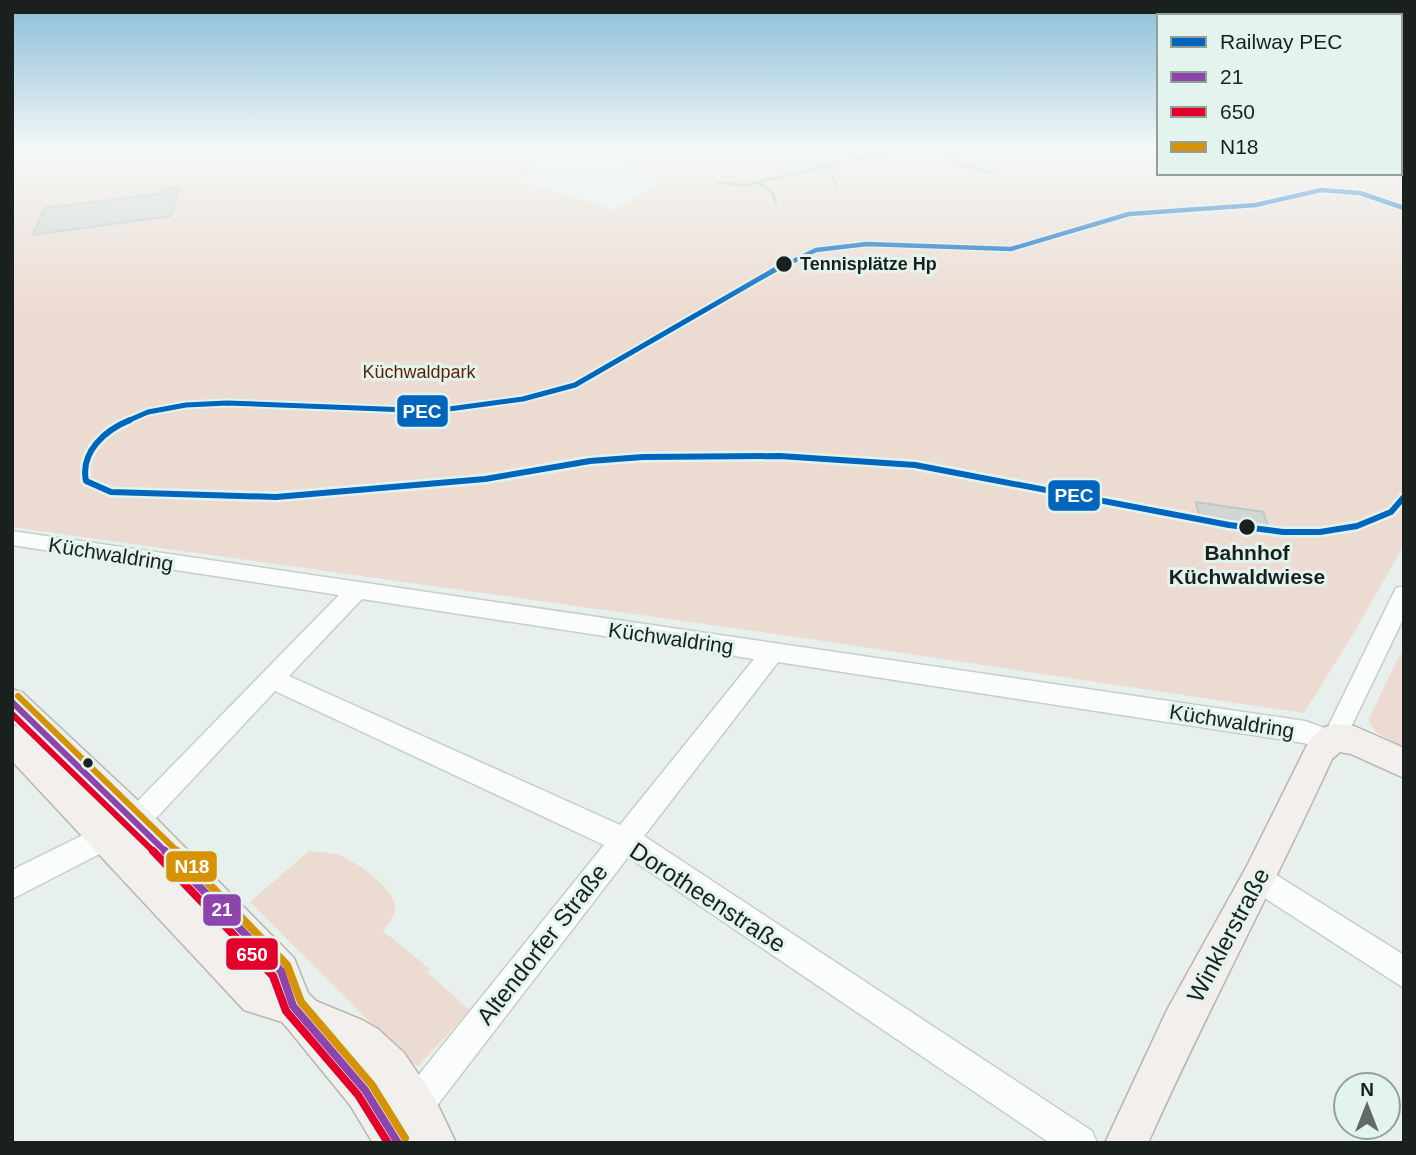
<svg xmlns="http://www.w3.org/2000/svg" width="1416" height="1155" font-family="Arial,sans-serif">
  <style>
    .green { fill: #ecdbd1 }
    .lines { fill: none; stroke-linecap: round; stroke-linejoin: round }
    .stream { stroke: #9ecbbe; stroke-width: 2.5 }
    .building { fill: #cfd6d4; stroke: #c0c7c5; stroke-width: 2 }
    .minor-casing { stroke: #c7cdcb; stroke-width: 3 }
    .major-casing { stroke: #b9b4af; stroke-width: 3 }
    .minor { fill: #fbfdfc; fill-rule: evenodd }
    .major { fill: #f3efec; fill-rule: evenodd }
    .bus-1-far1-casing { stroke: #e3f4ee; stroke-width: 11 }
    .bus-1-casing { stroke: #e3f4ee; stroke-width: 13 }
    .bus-2-far1-casing { stroke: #e3f4ee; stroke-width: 11 }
    .bus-2-casing { stroke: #e3f4ee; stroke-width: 13 }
    .bus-3-far1-casing { stroke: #e3f4ee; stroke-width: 11 }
    .bus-3-casing { stroke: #e3f4ee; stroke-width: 13 }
    .bus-1-far1 { stroke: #8e44ad; stroke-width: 6 }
    .bus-1 { stroke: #8e44ad; stroke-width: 8 }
    .bus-2-far1 { stroke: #e4002b; stroke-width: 6 }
    .bus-2 { stroke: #e4002b; stroke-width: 8 }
    .bus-3-far1 { stroke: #d69204; stroke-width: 6 }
    .bus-3 { stroke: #d69204; stroke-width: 8 }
    .rail-1-far2-casing { stroke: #e3f4ee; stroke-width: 7 }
    .rail-1-far1-casing { stroke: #e3f4ee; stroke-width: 9 }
    .rail-1-casing { stroke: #e3f4ee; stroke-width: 11 }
    .rail-1-far2 { stroke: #0065bd; stroke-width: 4.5 }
    .rail-1-far1 { stroke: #0065bd; stroke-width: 5 }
    .rail-1 { stroke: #0065bd; stroke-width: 6 }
    .stop-dot { fill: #1a201e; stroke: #e3f4ee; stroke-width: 2.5 }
    .labels { text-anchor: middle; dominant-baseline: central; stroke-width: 6; stroke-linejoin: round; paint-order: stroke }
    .far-stop-label { font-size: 18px; font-weight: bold; fill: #1a201e; stroke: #e3f4ee; text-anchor: start }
    .far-park-label { font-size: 18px; fill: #5c1f02; stroke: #e3f4ee }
    .stop-label { font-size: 21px; font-weight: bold; fill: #1a201e; stroke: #e3f4ee }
    .street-label { font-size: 21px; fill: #1a201e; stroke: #e3f4ee }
    .near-street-label { font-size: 24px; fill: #1a201e; stroke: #e3f4ee }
    .line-badge { stroke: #e3f4ee; stroke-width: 2.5 }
    .badge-label { font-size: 19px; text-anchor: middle; font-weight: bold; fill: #fff }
  </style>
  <rect width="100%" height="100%" fill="#e7f0ed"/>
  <!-- green -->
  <path class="green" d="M12,150H560L534,162L539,167L514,179L615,210L663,181L601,150H1159V173H1400V150H1404V545L1355,631L1304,713L783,635L12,527Z
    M1400,654L1404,656V748L1376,732L1368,720Z
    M309,851C319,852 332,852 341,856C357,862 395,889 395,907C395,917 388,924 383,931L430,969L427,972L470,1010L418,1066L412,1064L250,902Z"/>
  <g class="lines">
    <!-- stream -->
    <path class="stream" d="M948,150L959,164L994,173
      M826,166L837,186
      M717,183L746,185L893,150
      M759,183L772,192L776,203"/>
  </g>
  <!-- building -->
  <path class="building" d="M179,187L171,216L32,235L45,208L159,194L161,189Z
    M1196,502L1263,512L1268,526L1199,515Z"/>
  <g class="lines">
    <defs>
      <path id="minor" d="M12,531L1305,721L1327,729L1393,594L1396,588L1404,586V617L1351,727L1352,737L1349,745L1329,752L1304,743L778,662L644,836L1092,1131L1097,1143H1050L628,857L429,1116L417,1121L405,1116L400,1104L405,1092L604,845L275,691L145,830L136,834L127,830L123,821L127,812L339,595L12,545ZM362,599L754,659L620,825L289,676Z
        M107,823L117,827L121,836L117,845L12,899V870Z
        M1259,864L1404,955V988L1249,888L1245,878L1249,868Z"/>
      <path id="major" d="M12,689L23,693L148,810L294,958L308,993L316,1001L362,1020L378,1029L404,1053L434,1097L456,1143H373L350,1105L289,1030L282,1022L244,1010L12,761V725L18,727L12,722Z
        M1334,724L1354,726L1404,748V778L1351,754L1340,752L1332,759C1273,888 1206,1013 1148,1143H1105L1167,1010L1247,866L1310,739L1323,728Z"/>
    </defs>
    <!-- minor casing -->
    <use href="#minor" class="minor-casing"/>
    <!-- major casing -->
    <use href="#major" class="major-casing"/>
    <!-- minor -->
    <use href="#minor" class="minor"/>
    <!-- major -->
    <use href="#major" class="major"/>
    <defs>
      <path id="bus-1-far1" d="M12,702L166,852"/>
      <path id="bus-1" d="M165,851L281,971L293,1006L365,1090L398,1143"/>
      <path id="bus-2-far1" d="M12,714L154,852"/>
      <path id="bus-2" d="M153,851L273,976L286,1011L358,1095L388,1143"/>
      <path id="bus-3-far1" d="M18,696L178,852"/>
      <path id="bus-3" d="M177,851L287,965L301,1002L372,1085L405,1138"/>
    </defs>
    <!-- bus-1-far1 casing -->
    <use href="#bus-1-far1" class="bus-1-far1-casing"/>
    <!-- bus-1 casing -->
    <use href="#bus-1" class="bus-1-casing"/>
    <!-- bus-2-far1 casing -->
    <use href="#bus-2-far1" class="bus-2-far1-casing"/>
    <!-- bus-2 casing -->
    <use href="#bus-2" class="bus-2-casing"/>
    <!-- bus-3-far1 casing -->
    <use href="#bus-3-far1" class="bus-3-far1-casing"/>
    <!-- bus-3 casing -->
    <use href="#bus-3" class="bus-3-casing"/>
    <!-- bus-1-far1 -->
    <use href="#bus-1-far1" class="bus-1-far1"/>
    <!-- bus-1 -->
    <use href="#bus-1" class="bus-1"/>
    <!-- bus-2-far1 -->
    <use href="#bus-2-far1" class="bus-2-far1"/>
    <!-- bus-2 -->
    <use href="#bus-2" class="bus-2"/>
    <!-- bus-3-far1 -->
    <use href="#bus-3-far1" class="bus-3-far1"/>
    <!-- bus-3 -->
    <use href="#bus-3" class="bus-3"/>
    <defs>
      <path id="rail-1-far2" d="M773,271L816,250L867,244L1011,249L1129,214L1256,205L1321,190L1360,193L1404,208"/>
      <path id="rail-1-far1" d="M125,422L148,412L186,405L227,403L434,411L523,399L575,385L776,269"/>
      <path id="rail-1" d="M130,420C105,430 80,452 86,481L111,492L276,497L485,479L590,461L643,457L780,456L915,465L1229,525L1283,532H1320L1357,526L1391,512L1404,497"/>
    </defs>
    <!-- rail-1-far2 casing -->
    <use href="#rail-1-far2" class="rail-1-far2-casing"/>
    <!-- rail-1-far1 casing -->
    <use href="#rail-1-far1" class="rail-1-far1-casing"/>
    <!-- rail-1 casing -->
    <use href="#rail-1" class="rail-1-casing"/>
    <!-- rail-1-far2 -->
    <use href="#rail-1-far2" class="rail-1-far2"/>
    <!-- rail-1-far1 -->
    <use href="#rail-1-far1" class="rail-1-far1"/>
    <!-- rail-1 -->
    <use href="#rail-1" class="rail-1"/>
  </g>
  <!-- sky -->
  <linearGradient id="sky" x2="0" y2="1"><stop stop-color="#8abdd7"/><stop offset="0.48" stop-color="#f4f8f7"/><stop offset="1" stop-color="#f4f8f7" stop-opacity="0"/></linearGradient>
  <rect width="1416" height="312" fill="url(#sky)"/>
  <!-- markers -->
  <g class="stop-dot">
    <circle cx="784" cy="264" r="9"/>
    <circle cx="1247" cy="527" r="9"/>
    <circle cx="88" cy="763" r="6"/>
  </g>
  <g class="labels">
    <!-- far-stop labels -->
    <g class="far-stop-label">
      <text x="800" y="264">Tennisplätze Hp</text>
    </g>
    <!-- far-park labels -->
    <g class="far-park-label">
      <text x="419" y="372">Küchwaldpark</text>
    </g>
    <!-- stop labels -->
    <g class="stop-label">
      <text x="1247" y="552">Bahnhof<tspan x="1247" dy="24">Küchwaldwiese</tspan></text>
    </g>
    <!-- street labels -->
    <g class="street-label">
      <text transform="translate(111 554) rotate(9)">Küchwaldring</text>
      <text transform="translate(671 638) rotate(8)">Küchwaldring</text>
      <text transform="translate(1232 721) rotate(9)">Küchwaldring</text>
    </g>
    <!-- near-street labels -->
    <g class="near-street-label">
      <text transform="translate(708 897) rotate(33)">Dorotheenstraße</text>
      <text transform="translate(1228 935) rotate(-62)">Winklerstraße</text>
      <text transform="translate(542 944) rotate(-52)">Altendorfer Straße</text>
    </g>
  </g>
  <g class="line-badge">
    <rect x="396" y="394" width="53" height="34" rx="7" fill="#0065bd"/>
    <rect x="1047" y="479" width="54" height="33" rx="7" fill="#0065bd"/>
    <rect x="165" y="850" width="53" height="33" rx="7" fill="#d69204"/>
    <rect x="202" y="893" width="40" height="34" rx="7" fill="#8e44ad"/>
    <rect x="225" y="937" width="54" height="34" rx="7" fill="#e4002b"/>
  </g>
  <g class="badge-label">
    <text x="422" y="418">PEC</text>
    <text x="1074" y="502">PEC</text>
    <text x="192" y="873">N18</text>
    <text x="222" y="916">21</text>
    <text x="252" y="961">650</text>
  </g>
  <!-- border -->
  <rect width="1416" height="1155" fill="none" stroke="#1a201e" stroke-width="28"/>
  <!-- legend -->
  <rect x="1157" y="14" width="245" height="161" fill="#e3f4ee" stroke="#939f9b" stroke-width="2"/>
  <rect x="1171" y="37" width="35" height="10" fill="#0065bd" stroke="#939f9b" stroke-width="2"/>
  <text x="1220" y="49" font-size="21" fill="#1a201e">Railway PEC</text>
  <rect x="1171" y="72" width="35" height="10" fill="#8e44ad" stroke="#939f9b" stroke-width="2"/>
  <text x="1220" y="84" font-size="21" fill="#1a201e">21</text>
  <rect x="1171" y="107" width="35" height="10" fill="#e4002b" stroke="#939f9b" stroke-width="2"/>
  <text x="1220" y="119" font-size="21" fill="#1a201e">650</text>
  <rect x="1171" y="142" width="35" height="10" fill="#d69204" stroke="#939f9b" stroke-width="2"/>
  <text x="1220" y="154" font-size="21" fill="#1a201e">N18</text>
  <!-- north arrow -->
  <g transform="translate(1367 1106)"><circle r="33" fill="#e3f4ee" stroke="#939f9b" stroke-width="2"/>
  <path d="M0-5L12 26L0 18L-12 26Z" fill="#626966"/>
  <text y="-10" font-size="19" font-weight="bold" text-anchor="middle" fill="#1a201e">N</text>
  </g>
</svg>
